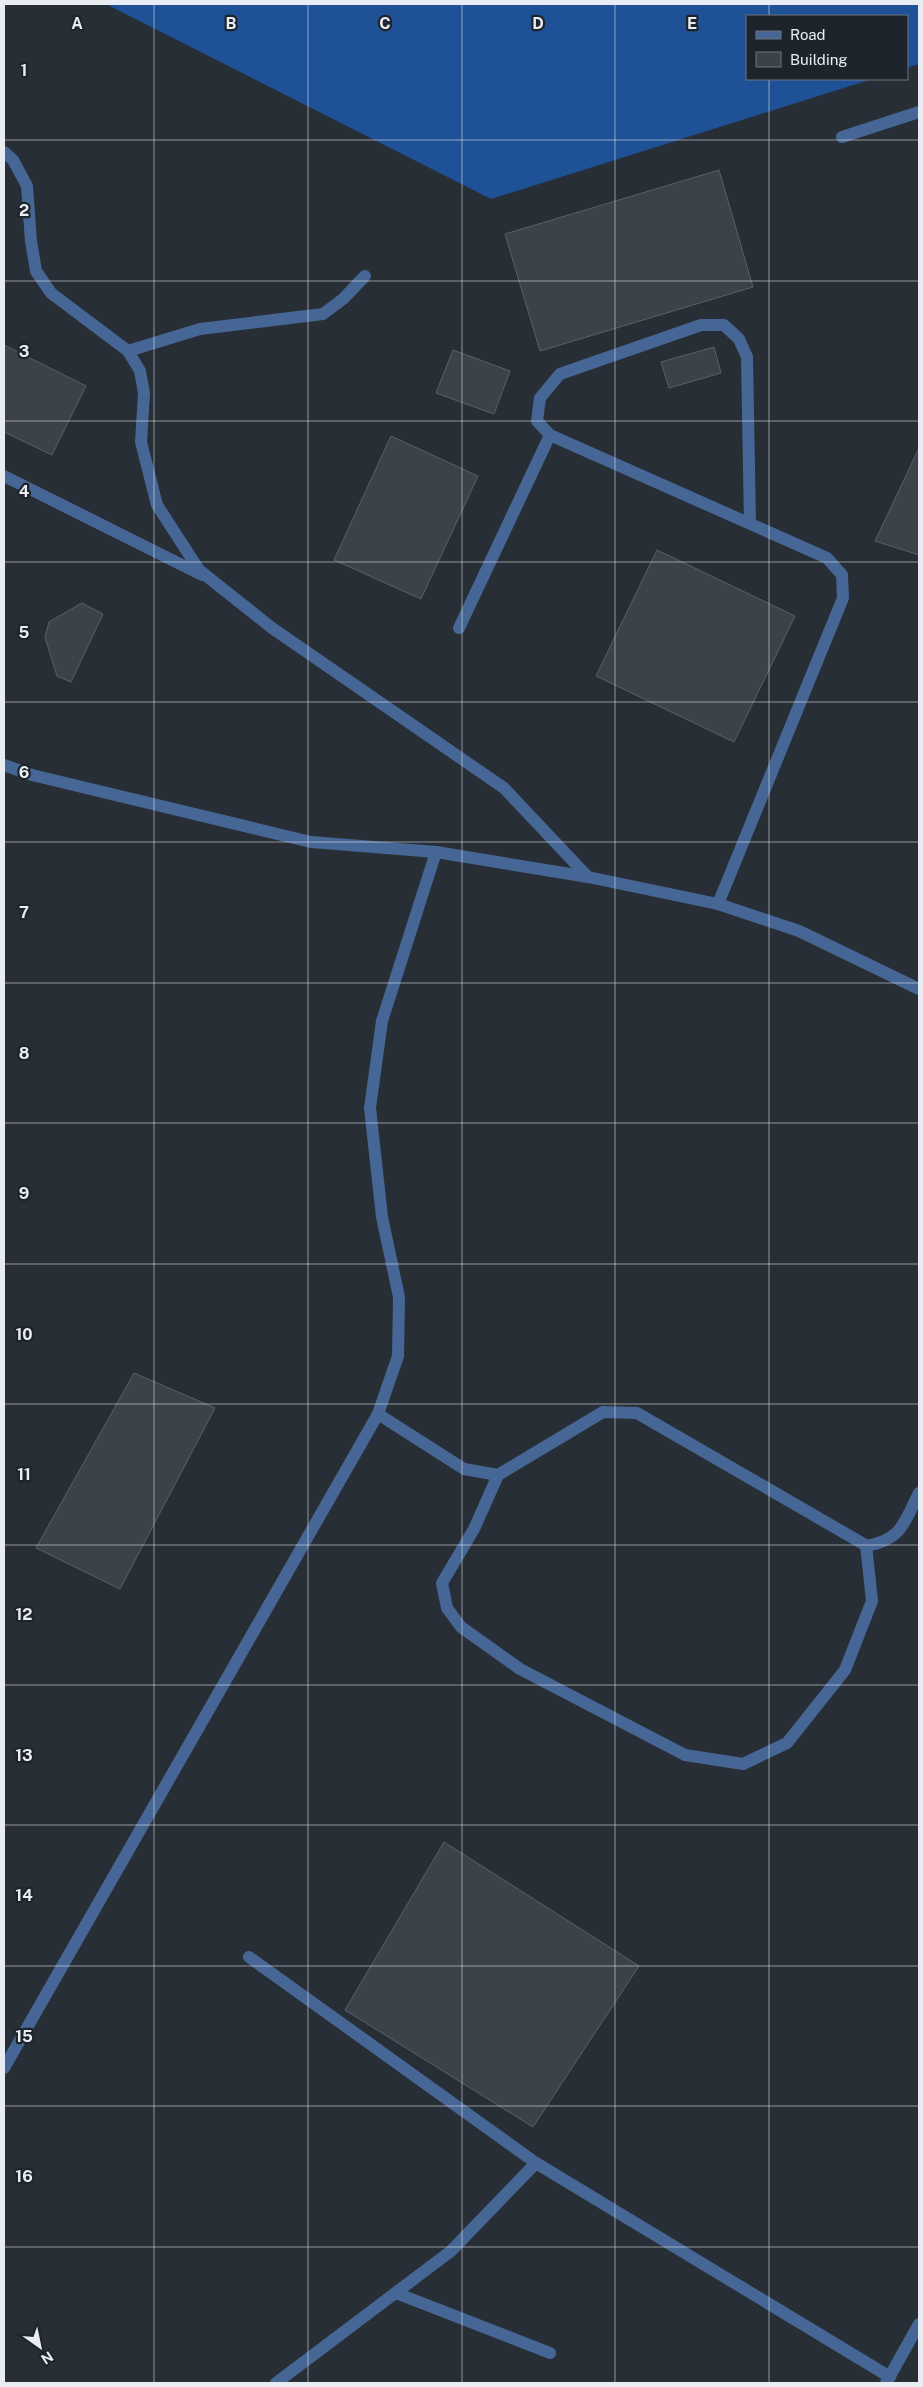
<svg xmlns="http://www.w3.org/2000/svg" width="923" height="2387" font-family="'Public Sans',sans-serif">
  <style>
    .forest { fill: #1f5196 }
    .building { fill: #3c424a; stroke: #5a606a }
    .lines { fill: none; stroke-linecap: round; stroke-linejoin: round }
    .service { stroke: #466795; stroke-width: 12 }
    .minor { stroke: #466795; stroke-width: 12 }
    .tertiary { stroke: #466795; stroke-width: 12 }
    .grid { fill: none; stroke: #e9edf3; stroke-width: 1; stroke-opacity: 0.55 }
    .grid-label { font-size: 16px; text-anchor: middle; font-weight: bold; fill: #e9edf3; stroke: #1e242c; stroke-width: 4.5; stroke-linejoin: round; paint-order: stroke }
  </style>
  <rect width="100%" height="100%" fill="#282e36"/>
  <!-- forest -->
  <path class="forest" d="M106,4H919V64L907,68V16H747V79H872L491,199Z"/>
  <!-- building -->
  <path class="building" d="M719,170L753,287L540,351L505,234Z
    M4,345L86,386L52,455L4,432Z
    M714,347L721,373L669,388L661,362Z
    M453,350L510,371L494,414L436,393Z
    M391,436L478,476L421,599L334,560Z
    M919,448V555L875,541Z
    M657,550L795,616L734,742L596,676Z
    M82,603L103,614L71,682L57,676L45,637L49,622Z
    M134,1373L215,1408L120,1589L36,1548Z
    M444,1842L639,1966L533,2127L345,2010Z"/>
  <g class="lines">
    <!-- service -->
    <path class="service" d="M4,152L13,160L27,186L31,241L36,271L51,293L128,351L140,371L144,393L141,442L157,505L199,570L272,628L504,788L588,877
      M128,351L200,329L323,314L343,299L365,276
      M4,476L202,575
      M459,628L550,435
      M718,904L843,598L842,575L827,558L550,435L537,421L540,398L560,374L701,325H724L739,339L747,357L750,524
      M378,1414L464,1469L498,1475L603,1412L637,1413L867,1546C903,1539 904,1522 919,1493
      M498,1475L474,1529L442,1583L447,1608L461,1627L520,1669L685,1755L743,1764L787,1743L845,1670L872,1601L866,1545
      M249,1957L536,2163L890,2377
      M396,2293L550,2353
      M276,2383L451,2251L536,2163"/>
    <!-- minor -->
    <path class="minor" d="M842,137L919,112
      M4,765L32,775L311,842L436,852L588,877L718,904L799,931L919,989
      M4,2068L378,1414L398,1356L399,1297L382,1217L370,1108L382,1021L436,852"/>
    <!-- tertiary -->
    <path class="tertiary" d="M886,2383L919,2324"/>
  </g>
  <!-- grid -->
  <path class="grid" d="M154,4V2383M308,4V2383M462,4V2383M615,4V2383M769,4V16M769,79V2383M4,140H919M4,281H919M4,421H919M4,562H919M4,702H919M4,842H919M4,983H919M4,1123H919M4,1264H919M4,1404H919M4,1545H919M4,1685H919M4,1825H919M4,1966H919M4,2106H919M4,2247H919"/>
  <g class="grid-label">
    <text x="77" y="29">A</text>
    <text x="231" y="29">B</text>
    <text x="385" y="29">C</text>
    <text x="538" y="29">D</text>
    <text x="692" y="29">E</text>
    <text x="24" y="76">1</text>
    <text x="24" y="216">2</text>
    <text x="24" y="357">3</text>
    <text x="24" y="497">4</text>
    <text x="24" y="638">5</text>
    <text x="24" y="778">6</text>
    <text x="24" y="918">7</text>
    <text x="24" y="1059">8</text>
    <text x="24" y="1199">9</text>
    <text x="24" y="1340">10</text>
    <text x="24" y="1480">11</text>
    <text x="24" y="1620">12</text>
    <text x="24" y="1761">13</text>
    <text x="24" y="1901">14</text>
    <text x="24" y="2042">15</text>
    <text x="24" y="2182">16</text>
  </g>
  <!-- border -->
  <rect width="923" height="2387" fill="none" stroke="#e9edf3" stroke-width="10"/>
  <!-- legend -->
  <rect x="746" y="15" width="162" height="65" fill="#1e242c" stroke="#6f747c"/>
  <rect x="756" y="31" width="25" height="8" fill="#466795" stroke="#6f747c"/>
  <text x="790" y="40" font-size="15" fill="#e9edf3">Road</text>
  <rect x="756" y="52" width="25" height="15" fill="#3c424a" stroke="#6f747c"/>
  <text x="790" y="65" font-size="15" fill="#e9edf3">Building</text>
  <!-- north arrow -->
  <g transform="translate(40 2347) rotate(147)" stroke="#1e242c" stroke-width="4" paint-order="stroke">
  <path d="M0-4L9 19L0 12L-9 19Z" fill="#e9edf3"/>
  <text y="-8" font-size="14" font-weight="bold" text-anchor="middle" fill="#e9edf3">N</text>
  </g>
</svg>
